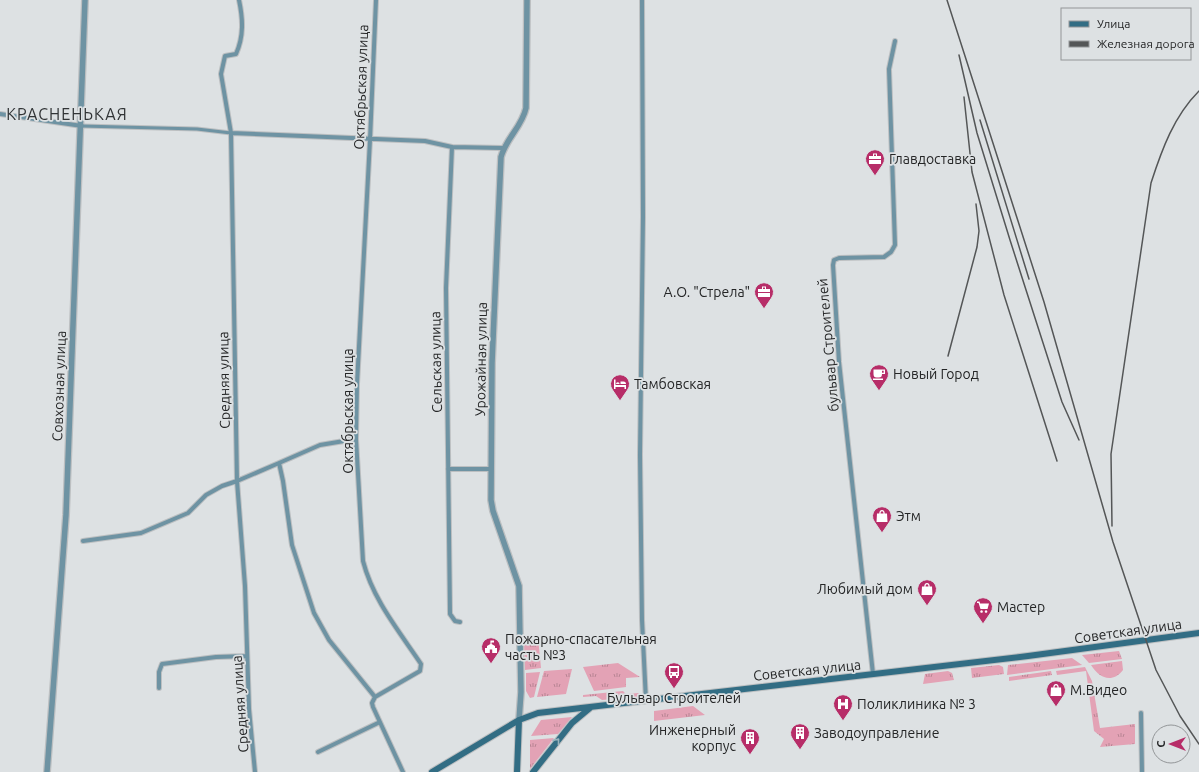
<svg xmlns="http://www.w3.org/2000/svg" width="1199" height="772" font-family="Ubuntu,sans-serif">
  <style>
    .grass { fill: url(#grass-tufts) }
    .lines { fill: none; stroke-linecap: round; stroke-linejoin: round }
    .pedestrian-casing { stroke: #bcbfc1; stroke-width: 5 }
    .minor-casing { stroke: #bcbfc1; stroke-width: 6 }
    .tertiary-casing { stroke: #bcbfc1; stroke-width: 8 }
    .secondary-casing { stroke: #bcbfc1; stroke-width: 8 }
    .pedestrian { stroke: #6e93a3; stroke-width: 3 }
    .minor { stroke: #6e93a3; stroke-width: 4 }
    .tertiary { stroke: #6e93a3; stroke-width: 5.5 }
    .secondary { stroke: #326d84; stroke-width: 6 }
    .rail { stroke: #545657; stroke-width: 1.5 }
    .oneway { stroke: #99b3bd }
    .labels { text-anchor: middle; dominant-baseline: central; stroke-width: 3.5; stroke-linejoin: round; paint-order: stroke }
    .street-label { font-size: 14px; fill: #252627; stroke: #dde1e3 }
    .poi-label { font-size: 14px; fill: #252627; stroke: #dde1e3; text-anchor: start }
    .quarter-label { font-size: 16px; letter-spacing: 1px; fill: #313436; stroke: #dde1e3 }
  </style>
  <defs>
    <pattern id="grass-tufts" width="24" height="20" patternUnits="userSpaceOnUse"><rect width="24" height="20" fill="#e3a2b5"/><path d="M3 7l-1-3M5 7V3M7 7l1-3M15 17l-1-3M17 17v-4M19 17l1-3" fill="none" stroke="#b88493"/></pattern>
  </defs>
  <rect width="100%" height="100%" fill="#dde1e3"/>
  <!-- grass -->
  <path class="grass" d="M538,637L541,668L525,670L524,644Z
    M1119,651L1122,659L1089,663L1082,655Z
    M1072,658L1082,665L1007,675L1008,665Z
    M1122,661L1123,670C1112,684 1099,678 1091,665Z
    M618,663L640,677L626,678V687L594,691L583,667Z
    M999,665L1003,667L1004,674L972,678L971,668Z
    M1085,667L1092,681L1100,728L1135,724V744L1100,747L1104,739L1094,731L1086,671L1057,675L1056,671Z
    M572,669L566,694L537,697L544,671Z
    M948,671L952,673L954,680L923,684L925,674Z
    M1051,671L1052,675L1009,681V677Z
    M540,672L534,697L530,698L526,691V673Z
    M623,691L626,694L639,693L637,697L602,700L596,696L583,697V695Z
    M693,706L705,715L654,721V711Z
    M572,717L558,734L531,736L541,720Z
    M554,738L530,769V740Z"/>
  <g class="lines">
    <defs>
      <path id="pedestrian" d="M82,126L197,129L231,133"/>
      <path id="minor" d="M239,0C243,19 244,36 236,54L225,56L221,74L231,133L237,481L245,586L249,709L255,772
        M376,0L370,140L357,384L356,439L363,561C373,600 399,631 421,664L420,671L375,697L372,703L373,707L403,772
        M642,0L643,217L640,455L642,620L646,701
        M0,114L82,126
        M231,133L425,141L452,147
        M356,439L320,445L279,463L283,481L292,545L314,613L329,640L375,697
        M448,469H491
        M83,541L141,533L188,513L206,495L222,486L237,481L279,463
        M460,622L455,621L450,614L446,288L452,147L503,148
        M873,674L839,362L833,265L834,260L839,258L884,257L891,252L895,245L889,69L895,41
        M159,688V672L162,664L216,657L247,656
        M1141,713L1142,772
        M318,752L380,722"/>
      <path id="tertiary" d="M519,720L521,692L519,586L493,511L491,500L492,363L501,157C506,138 522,127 526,108L527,0
        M47,772L66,515L85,0"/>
      <path id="secondary" d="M432,772L519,720L538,713L1028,656L1199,633
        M517,772L519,720
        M533,772L572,723L590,708"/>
    </defs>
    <!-- pedestrian casing -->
    <use href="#pedestrian" class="pedestrian-casing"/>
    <!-- minor casing -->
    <use href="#minor" class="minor-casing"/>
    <!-- tertiary casing -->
    <use href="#tertiary" class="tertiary-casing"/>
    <!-- secondary casing -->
    <use href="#secondary" class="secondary-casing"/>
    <!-- pedestrian -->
    <use href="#pedestrian" class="pedestrian"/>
    <!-- minor -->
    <use href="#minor" class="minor"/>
    <!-- tertiary -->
    <use href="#tertiary" class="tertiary"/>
    <!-- secondary -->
    <use href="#secondary" class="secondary"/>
    <!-- rail -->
    <path class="rail" d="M947,0L1044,302L1113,542L1156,670L1180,716L1199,744
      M959,55L977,133L1010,240L1062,402L1079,440
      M964,97L972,172L1004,295L1057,461
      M980,120L1029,279
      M948,356L977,247L979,231L976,204
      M1112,526L1111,454L1151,183C1162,149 1174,116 1199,91"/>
  </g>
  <!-- one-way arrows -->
  <defs><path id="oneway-chevron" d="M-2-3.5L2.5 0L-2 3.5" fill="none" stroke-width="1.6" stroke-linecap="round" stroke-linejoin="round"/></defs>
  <use class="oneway" href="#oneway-chevron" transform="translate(557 741) rotate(-51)"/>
  <!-- icons -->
  <defs>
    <symbol id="office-pin" viewBox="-11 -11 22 30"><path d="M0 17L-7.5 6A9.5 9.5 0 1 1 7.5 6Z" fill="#b72d68" stroke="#dde1e3"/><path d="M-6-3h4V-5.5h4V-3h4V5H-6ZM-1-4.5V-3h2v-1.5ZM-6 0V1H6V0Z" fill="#fff"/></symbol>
    <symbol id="cafe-pin" viewBox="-11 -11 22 30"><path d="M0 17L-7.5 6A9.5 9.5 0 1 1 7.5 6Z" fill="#b72d68" stroke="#dde1e3"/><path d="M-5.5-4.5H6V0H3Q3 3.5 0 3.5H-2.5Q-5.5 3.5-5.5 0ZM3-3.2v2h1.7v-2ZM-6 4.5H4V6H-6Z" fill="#fff"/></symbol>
    <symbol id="hotel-pin" viewBox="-11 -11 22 30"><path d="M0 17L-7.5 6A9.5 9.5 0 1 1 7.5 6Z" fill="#b72d68" stroke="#dde1e3"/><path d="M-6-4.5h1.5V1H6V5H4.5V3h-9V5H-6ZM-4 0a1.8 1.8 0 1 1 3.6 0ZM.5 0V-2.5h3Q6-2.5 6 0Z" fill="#fff"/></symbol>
    <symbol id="shop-pin" viewBox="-11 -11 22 30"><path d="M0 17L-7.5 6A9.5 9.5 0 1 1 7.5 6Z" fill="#b72d68" stroke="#dde1e3"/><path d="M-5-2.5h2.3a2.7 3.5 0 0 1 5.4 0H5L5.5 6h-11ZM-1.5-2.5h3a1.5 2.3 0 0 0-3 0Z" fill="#fff"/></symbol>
    <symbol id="supermarket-pin" viewBox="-11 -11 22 30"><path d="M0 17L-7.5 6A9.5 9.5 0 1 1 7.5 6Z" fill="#b72d68" stroke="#dde1e3"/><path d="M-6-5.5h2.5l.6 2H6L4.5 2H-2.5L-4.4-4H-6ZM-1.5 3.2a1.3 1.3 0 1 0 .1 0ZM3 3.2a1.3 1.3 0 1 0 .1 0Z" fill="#fff"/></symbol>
    <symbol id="civic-pin" viewBox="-11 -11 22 30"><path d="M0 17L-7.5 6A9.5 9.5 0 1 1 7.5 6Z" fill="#b72d68" stroke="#dde1e3"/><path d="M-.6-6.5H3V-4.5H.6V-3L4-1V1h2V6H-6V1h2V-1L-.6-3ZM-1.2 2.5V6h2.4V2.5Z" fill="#fff"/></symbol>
    <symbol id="bus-pin" viewBox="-11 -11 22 30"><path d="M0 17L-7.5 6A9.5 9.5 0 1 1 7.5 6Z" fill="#b72d68" stroke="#dde1e3"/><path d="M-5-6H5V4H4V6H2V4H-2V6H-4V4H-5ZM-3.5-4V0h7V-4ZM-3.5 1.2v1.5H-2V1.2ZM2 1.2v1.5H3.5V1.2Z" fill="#fff"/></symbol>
    <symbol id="hospital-pin" viewBox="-11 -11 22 30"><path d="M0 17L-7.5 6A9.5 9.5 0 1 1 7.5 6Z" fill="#b72d68" stroke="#dde1e3"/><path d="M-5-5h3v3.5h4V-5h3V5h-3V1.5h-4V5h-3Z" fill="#fff"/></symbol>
    <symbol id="building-pin" viewBox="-11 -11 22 30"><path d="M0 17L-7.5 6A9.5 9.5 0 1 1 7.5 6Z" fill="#b72d68" stroke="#dde1e3"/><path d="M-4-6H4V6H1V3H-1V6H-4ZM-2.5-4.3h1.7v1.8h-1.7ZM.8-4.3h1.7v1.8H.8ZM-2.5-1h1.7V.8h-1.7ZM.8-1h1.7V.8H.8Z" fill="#fff"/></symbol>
  </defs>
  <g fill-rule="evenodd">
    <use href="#office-pin" x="864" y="148" width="22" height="30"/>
    <use href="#office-pin" x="753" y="281" width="22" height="30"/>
    <use href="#cafe-pin" x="868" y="363" width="22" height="30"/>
    <use href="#hotel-pin" x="609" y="373" width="22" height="30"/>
    <use href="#shop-pin" x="871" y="505" width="22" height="30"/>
    <use href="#shop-pin" x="916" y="578" width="22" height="30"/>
    <use href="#supermarket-pin" x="972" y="596" width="22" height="30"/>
    <use href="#civic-pin" x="480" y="636" width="22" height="30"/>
    <use href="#bus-pin" x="663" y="661" width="22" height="30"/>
    <use href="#shop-pin" x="1045" y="679" width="22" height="30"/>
    <use href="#hospital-pin" x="832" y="693" width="22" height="30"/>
    <use href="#building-pin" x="789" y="722" width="22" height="30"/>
    <use href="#building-pin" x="739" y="727" width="22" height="30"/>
  </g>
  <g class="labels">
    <!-- street labels -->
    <g class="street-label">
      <text transform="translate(361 87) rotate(-88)">Октябрьская улица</text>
      <text transform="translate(828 345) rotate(-95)">бульвар Строителей</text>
      <text transform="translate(481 359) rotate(-89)">Урожайная улица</text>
      <text transform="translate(436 362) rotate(-91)">Сельская улица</text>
      <text transform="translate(224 380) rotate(-91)">Средняя улица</text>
      <text transform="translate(59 386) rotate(-88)">Совхозная улица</text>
      <text transform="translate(348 411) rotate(-90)">Октябрьская улица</text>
      <text transform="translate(1128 631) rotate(-8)">Советская улица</text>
      <text transform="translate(807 670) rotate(-6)">Советская улица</text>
      <text transform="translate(240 704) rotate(-94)">Средняя улица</text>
    </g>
    <!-- poi labels -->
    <g class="poi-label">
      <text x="889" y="159">Главдоставка</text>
      <text x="750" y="292" text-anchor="end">А.О. "Стрела"</text>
      <text x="893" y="374">Новый Город</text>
      <text x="634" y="384">Тамбовская</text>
      <text x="896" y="516">Этм</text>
      <text x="913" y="589" text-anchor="end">Любимый дом</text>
      <text x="997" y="607">Мастер</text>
      <text x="505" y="639">Пожарно-спасательная<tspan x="505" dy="16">часть №3</tspan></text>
      <text x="1070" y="690">М.Видео</text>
      <text x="674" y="698" text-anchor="middle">Бульвар Строителей</text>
      <text x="857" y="704">Поликлиника № 3</text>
      <text x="736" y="730" text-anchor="end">Инженерный<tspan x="736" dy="16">корпус</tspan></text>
      <text x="814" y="733">Заводоуправление</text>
    </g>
    <!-- quarter labels -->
    <g class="quarter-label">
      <text x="67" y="114">КРАСНЕНЬКАЯ</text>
    </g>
  </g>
  <!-- legend -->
  <rect x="1061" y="8" width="130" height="52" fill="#dde1e3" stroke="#939698"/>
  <rect x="1069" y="21" width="20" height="6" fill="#326d84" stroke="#939698"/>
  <text x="1097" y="28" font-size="12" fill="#252627">Улица</text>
  <rect x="1069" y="41" width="20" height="6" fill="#545657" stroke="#939698"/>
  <text x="1097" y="48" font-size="12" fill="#252627">Железная дорога</text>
  <!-- north arrow -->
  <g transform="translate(1171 744) rotate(270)"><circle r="19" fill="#dde1e3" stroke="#939698"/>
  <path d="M0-3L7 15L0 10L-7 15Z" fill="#b72d68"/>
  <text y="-6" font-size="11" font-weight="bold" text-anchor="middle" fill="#252627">С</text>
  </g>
</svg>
